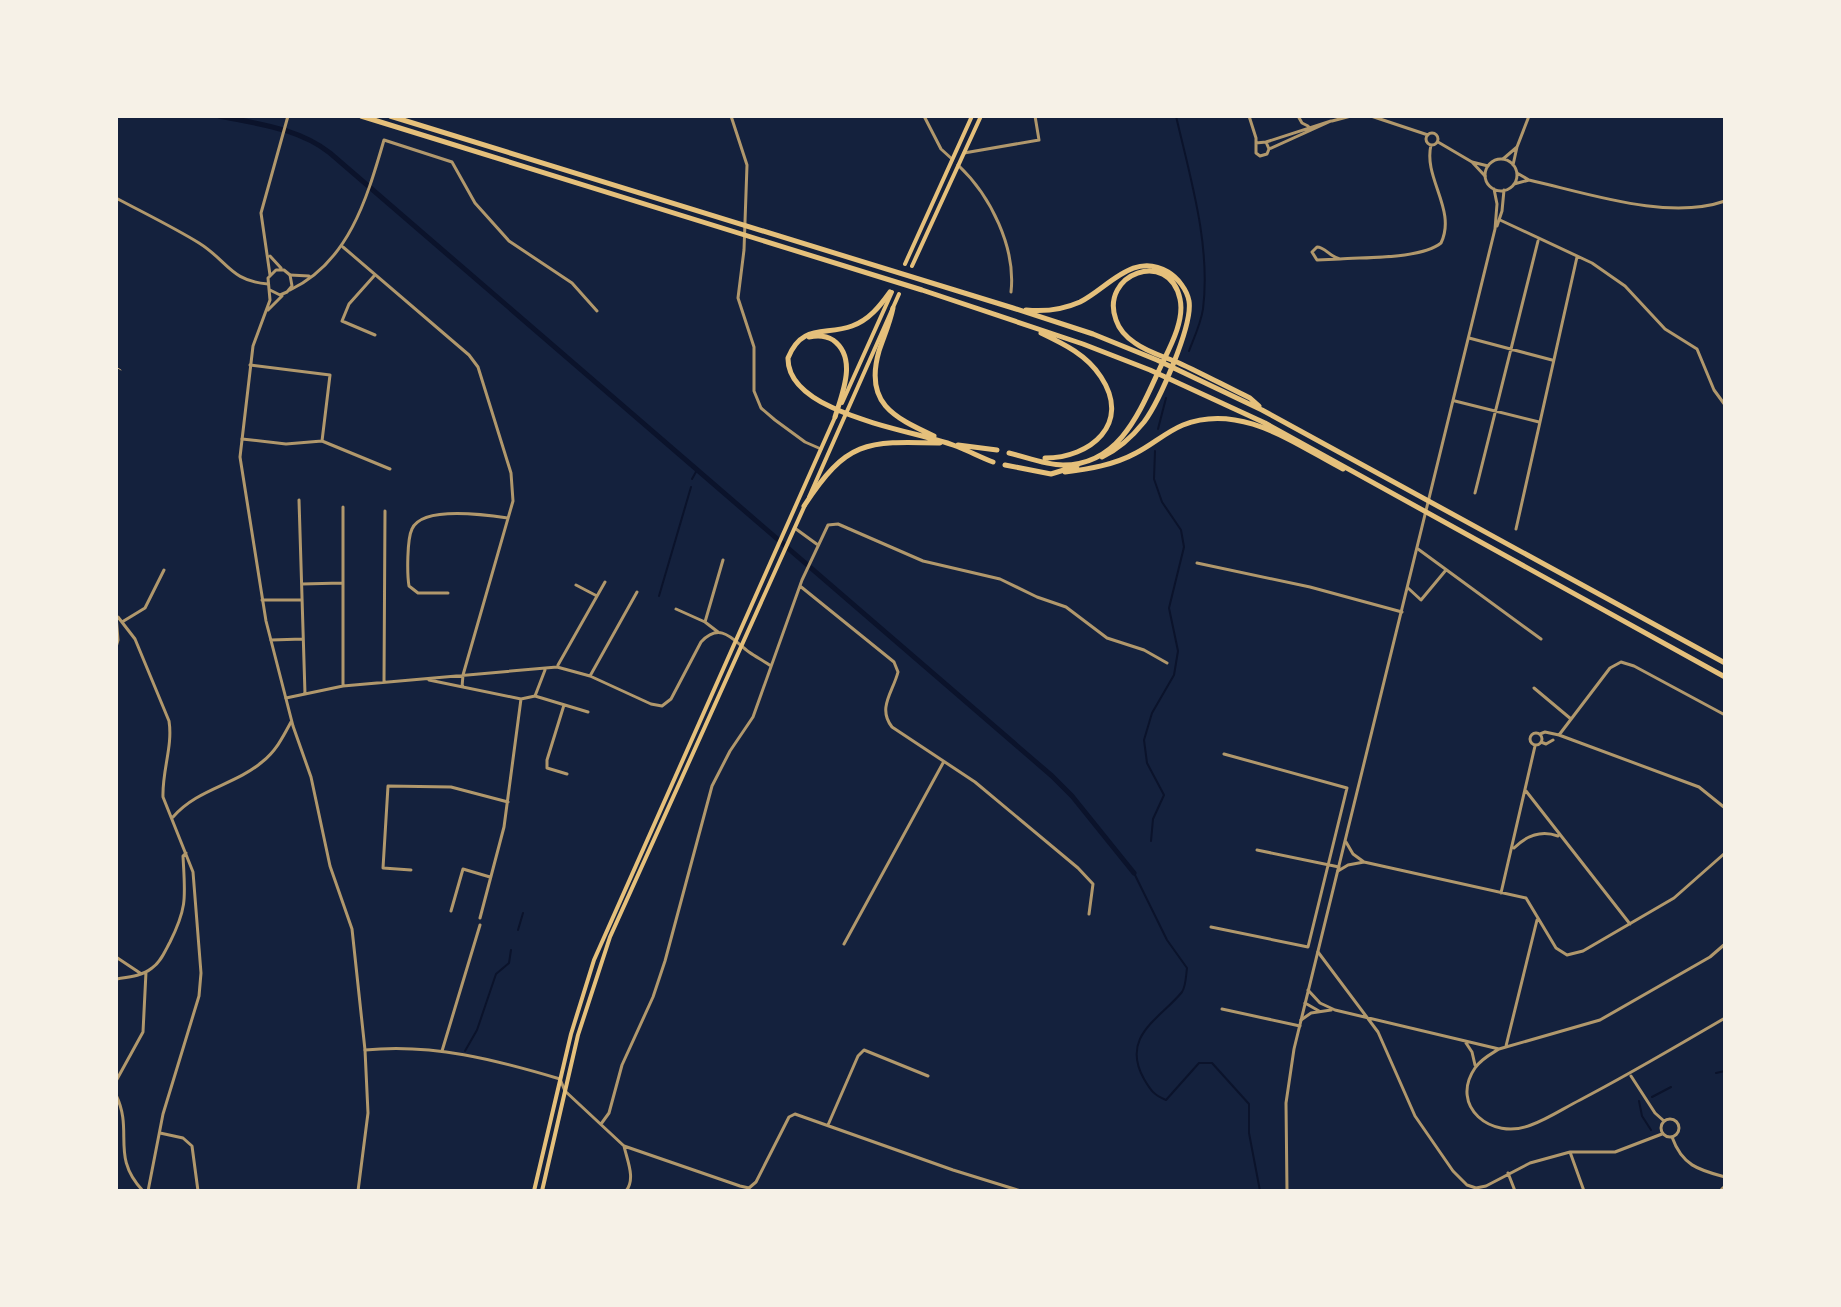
<svg xmlns="http://www.w3.org/2000/svg" width="1841" height="1307" font-family="'Libre Baskerville',serif">
  <style>
    .lines { fill: none; stroke-linecap: round; stroke-linejoin: round }
    .stream { stroke: #0b132b; stroke-width: 2 }
    .canal { stroke: #0b132b; stroke-width: 5 }
    .service { stroke: #b1986c; stroke-width: 1 }
    .minor { stroke: #b1986c; stroke-width: 3 }
    .tertiary { stroke: #b1986c; stroke-width: 3 }
    .primary { stroke: #e5c07b; stroke-width: 4 }
    .motorway { stroke: #e5c07b; stroke-width: 5 }
  </style>
  <rect width="100%" height="100%" fill="#14213d"/>
  <g class="lines">
    <!-- stream -->
    <path class="stream" d="M1176,116C1190,177 1211,245 1203,309C1201,323 1194,338 1189,351
      M1158,429L1166,398
      M692,479L697,470
      M659,596L691,487
      M1151,841L1153,819L1164,795L1147,763L1144,740L1152,713L1174,675L1178,651L1169,608L1184,547L1181,530L1162,502L1154,479L1155,451
      M1134,873L1167,940L1187,968C1186,975 1186,986 1182,992C1160,1019 1120,1036 1144,1079C1151,1091 1154,1095 1166,1100L1199,1063H1212L1249,1104V1133L1260,1191
      M518,930L523,913
      M465,1051L477,1030L496,974L509,963L511,950
      M1716,1073L1725,1071
      M1652,1097L1671,1087
      M1639,1101L1642,1116L1651,1130"/>
    <!-- canal -->
    <path class="canal" d="M219,116C258,124 298,128 330,153L1052,776L1072,796L1134,873"/>
    <!-- service -->
    <path class="service" d="M116,367L121,370"/>
    <!-- minor -->
    <path class="minor" d="M731,116L747,165L744,250L738,298L754,347V391L761,408L775,420L805,442L821,449
      M924,116L941,149L952,159
      M1249,116L1256,138V153L1260,156L1267,154L1269,149L1266,142L1256,143
      M1298,116L1302,123L1308,126
      M1371,116L1428,135
      M1332,121L1351,116
      M1426 139a6 6 0 1 1 12 0a6 6 0 1 1-12 0Z
      M1266,142L1331,121L1269,149
      M1438,142L1472,162L1488,166
      M964,153L1039,140L1035,116
      M1472,162L1485,176
      M958,165C991,196 1016,248 1011,292
      M116,198C144,213 173,227 199,243C228,261 230,281 268,284
      M1500,220L1592,263L1625,286L1665,329L1697,349L1714,390L1725,405
      M343,247L469,355L478,367L511,473L513,501L463,675L462,687
      M1317,247C1325,247 1330,257 1340,259L1317,260L1312,252Z
      M1340,259C1366,257 1421,259 1441,243C1457,210 1423,178 1431,145
      M290,275L309,276
      M374,276L349,304L342,321L375,335
      M290,290C349,262 367,198 384,140L452,162L475,203L509,241L572,283L597,311
      M1469,338L1552,360
      M250,365L330,375L322,441
      M1455,401L1539,422
      M242,439L286,444L322,441L390,469
      M1475,493L1538,241
      M299,500L305,694
      M343,507V686
      M796,529L818,545
      M1516,529L1577,257
      M1418,549L1541,639
      M1197,563L1310,587L1402,612
      M302,584L342,583
      M576,585L597,596
      M800,586L894,662L898,672C893,692 877,708 892,727L975,782L1078,868L1093,884L1089,914
      M1408,588L1421,600L1446,570
      M448,593H418L409,586C407,574 407,539 412,529C422,505 488,515 508,518
      M262,600H302
      M676,609L705,622L718,632
      M116,615L118,640L116,647
      M118,617L135,639L169,721C173,746 162,771 163,797L193,872L201,973L199,996L163,1114L148,1191
      M122,622L145,608L164,570
      M705,622L723,560
      M271,640L303,639
      M558,665L605,582
      M590,676L637,592
      M429,680L521,699L535,696L545,670
      M384,682L385,511
      M1534,688L1571,719
      M535,696L588,712
      M286,698L343,686L557,667L590,676L651,704L662,706L671,699L701,642C721,621 733,640 749,652C756,657 764,661 771,666
      M564,705L547,760V768L567,774
      M1530 739a6 6 0 1 1 12 0a6 6 0 1 1-12 0Z
      M1540,734L1545,732L1559,735L1699,787L1725,808
      M1559,735L1610,668L1621,662L1634,666L1725,715
      M1541,742L1546,744L1553,740
      M1526,791L1630,924
      M173,817C197,789 235,785 262,762C276,751 283,737 291,722
      M1346,842L1353,854L1364,862
      M1514,848C1527,835 1541,830 1558,836
      M1257,850L1339,867
      M411,870L383,868L388,786L451,787L508,802
      M1338,871L1348,865L1364,862L1526,898L1556,948L1567,955L1583,951L1674,898L1725,853
      M1501,893L1535,746
      M451,911L463,869L490,877
      M480,918L504,827L521,699
      M1211,927L1308,947L1347,788L1224,754
      M844,944L943,763
      M1318,952L1378,1032L1415,1116L1453,1171L1467,1185L1476,1188L1486,1186L1530,1163L1570,1152H1615L1662,1134
      M116,957L140,973
      M116,979C129,977 142,976 152,968C161,962 165,951 170,942C188,906 185,896 183,856L186,853
      M1308,990L1320,1003L1335,1010L1499,1049L1600,1020L1710,957L1725,944
      M1305,1003L1319,1011
      M1222,1009L1300,1026
      M1301,1020L1311,1013L1331,1010
      M1466,1043L1472,1052L1475,1065
      M1506,1046L1537,920
      M1499,1049C1491,1054 1481,1059 1475,1068C1449,1106 1491,1141 1531,1125C1548,1119 1564,1108 1580,1100C1630,1074 1677,1046 1725,1018
      M365,1050C432,1043 496,1060 560,1079L565,1091L624,1146L740,1186L749,1188L756,1182L789,1117L795,1114L953,1170L1021,1191
      M442,1051L480,925
      M1631,1076L1655,1113L1664,1121
      M116,1081L143,1032L146,972
      M116,1095C134,1132 110,1156 143,1191
      M1661 1128a9 9 0 1 1 18 0a9 9 0 1 1-18 0Z
      M601,1124L609,1113L622,1065L653,997L665,961L712,786L730,751L753,717L802,580L828,525L838,524L923,561L1000,579L1037,597L1066,607L1107,638L1144,650L1167,663
      M828,1125L858,1056L864,1050L928,1076
      M160,1133L183,1138L192,1146L198,1191
      M1672,1137C1682,1165 1698,1170 1725,1177
      M624,1146C627,1160 636,1179 626,1191
      M1570,1152L1584,1191
      M1508,1173L1515,1191
      M1720,1191L1725,1186"/>
    <!-- tertiary -->
    <path class="tertiary" d="M1503,159L1517,147
      M1485 175a16 16 0 1 1 32 0a16 16 0 1 1-32 0Z
      M1513,165L1517,147L1529,116
      M1517,173L1529,180C1587,193 1668,221 1725,201
      M1514,184L1529,180
      M1497,226L1502,211L1504,190
      M270,256L281,268
      M270,275L261,213L288,116
      M270,290L280,295L287,292L292,286L290,275L284,270H276L268,278L270,300L253,346L240,457L266,621L293,726L311,777L330,866L352,929L365,1050L368,1113L358,1191
      M268,310L282,296
      M1287,1191L1286,1103L1294,1049L1495,229L1497,204L1494,189"/>
    <!-- primary -->
    <path class="primary" d="M905,264L972,116
      M912,266L981,116
      M842,403L892,292
      M809,497L899,294
      M534,1191L571,1034L594,960L836,415
      M542,1191L578,1035L610,937L805,505"/>
    <!-- motorway -->
    <path class="motorway" d="M361,116L922,290L1083,344L1150,370L1265,423L1725,677
      M390,116L1013,308L1093,334L1157,360L1262,410L1725,663
      M890,292C880,306 869,320 852,326C825,336 802,323 788,358C787,414 913,430 953,445C967,450 980,457 993,462
      M893,308C890,323 884,336 879,351C864,403 893,417 934,436
      M1026,310C1046,312 1062,310 1080,302C1108,288 1133,251 1168,272C1178,278 1187,290 1189,301C1193,325 1159,402 1144,422C1132,437 1119,449 1102,457
      M1041,333C1064,344 1087,355 1101,377C1132,424 1090,458 1045,458
      M809,337C818,335 825,335 833,340C858,358 842,394 835,417
      M958,445L997,450
      M1009,453C1026,457 1045,465 1063,465C1120,465 1140,411 1160,368C1169,349 1185,321 1180,299C1169,248 1099,274 1116,320C1119,329 1126,337 1135,343C1147,352 1165,357 1179,363C1203,374 1227,387 1250,398L1259,406
      M1005,465L1051,474
      M1065,472C1089,469 1114,465 1136,453C1152,445 1166,432 1183,425C1240,402 1295,444 1343,469
      M1051,474L1077,466
      M804,506C847,440 866,441 940,443"/>
  </g>
  <!-- border -->
  <rect width="1841" height="1307" fill="none" stroke="#f6f1e7" stroke-width="236"/>
</svg>
